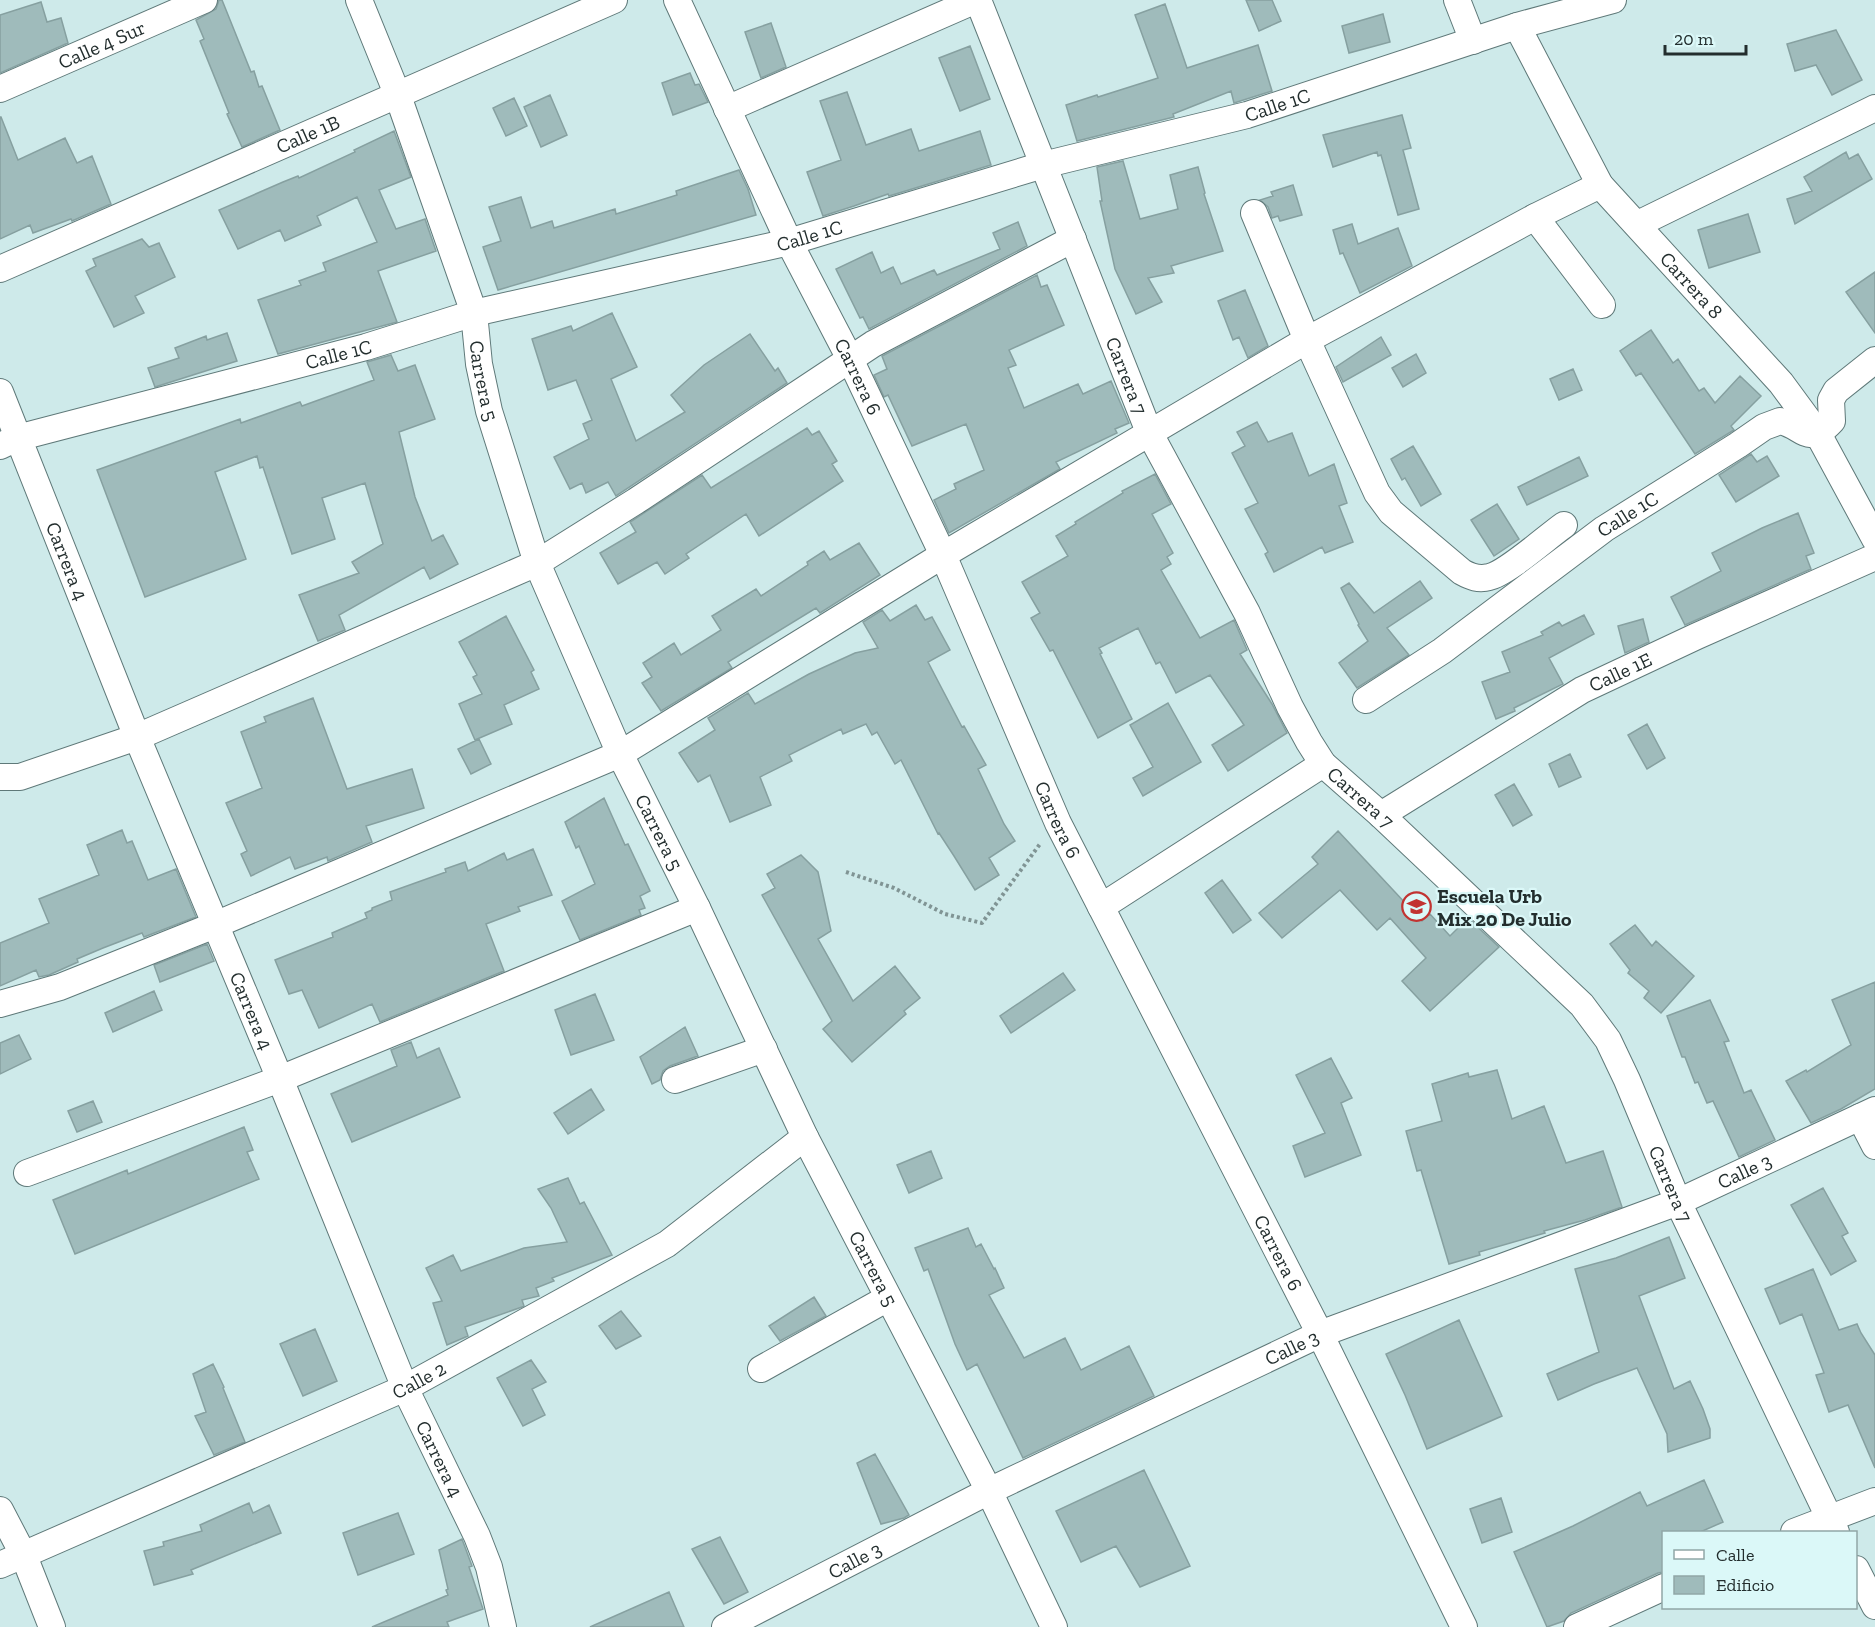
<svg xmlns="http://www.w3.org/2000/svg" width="1875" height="1627" font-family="'Zilla Slab',serif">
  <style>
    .building { fill: #9fbbbb; stroke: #86a0a0; stroke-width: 1.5 }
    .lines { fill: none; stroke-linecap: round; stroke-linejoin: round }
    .minor-casing { stroke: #5f7979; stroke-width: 28 }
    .path { stroke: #809494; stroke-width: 4; stroke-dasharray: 3 3; stroke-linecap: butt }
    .minor { stroke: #fff; stroke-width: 26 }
    .labels { text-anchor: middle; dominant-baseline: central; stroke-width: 4.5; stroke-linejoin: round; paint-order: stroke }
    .street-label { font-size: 20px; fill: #232e2e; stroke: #dbf8f8 }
    .poi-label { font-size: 20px; font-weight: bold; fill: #232e2e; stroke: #dbf8f8; text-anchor: start }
  </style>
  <rect width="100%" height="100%" fill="#ceeaea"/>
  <!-- building -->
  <path class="building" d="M219,0H222L251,72L254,71L259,87L262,86L280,130L242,147L227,114L229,113L200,41L204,39L196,20L216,9Z
    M1246,0H1272L1281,21L1259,31Z
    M41,2L47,22L61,18L68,43L0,73V15Z
    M1165,4L1187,68L1258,45L1272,91L1234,103L1231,91L1173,114L1174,117L1077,141L1066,105L1097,95L1098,97L1158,78L1135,15Z
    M1383,14L1390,42L1349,53L1342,26Z
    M771,23L786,67L761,78L745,32Z
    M1836,30L1862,80L1832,95L1816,65L1795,71L1787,44Z
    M970,46L990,99L960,111L939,58Z
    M690,73L695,85L699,84L708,102L673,115L662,83Z
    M847,92L866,145L911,129L919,151L980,131L991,165L889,196L888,194L854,206L823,216L807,172L841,160L820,101Z
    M550,95L567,135L541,147L524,107Z
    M514,98L527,126L506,136L493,108Z
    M1402,115L1411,148L1403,150L1419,209L1398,215L1381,155L1378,156L1377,152L1333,167L1323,135Z
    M0,117H1L18,160L65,138L77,163L92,156L111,204L72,221L71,219L33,233L30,225L0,239Z
    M394,131L411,177L379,190L396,229L425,219L436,251L378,271L397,322L278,354L258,300L301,285L299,281L326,271L323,263L377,242L357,197L317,216L321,225L285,241L280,230L238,249L219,210L283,182L298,176L299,178L355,152L354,150Z
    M1846,152L1849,159L1858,154L1872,179L1795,224L1787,199L1812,191L1804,177Z
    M1123,161L1140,219L1178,209L1170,175L1198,167L1205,193L1204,194L1223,251L1171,266L1174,273L1148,278L1162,302L1136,314L1115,269L1100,201H1102L1097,167Z
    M739,170L748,189L756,215L498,290L483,247L501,241L489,207L521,197L531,228L552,221L554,228L615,209L616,214L677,195L676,191Z
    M1293,185L1302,215L1280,221L1278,216L1272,218L1268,207L1260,200L1273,196L1271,192Z
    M1748,214L1760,252L1709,268L1698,230Z
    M1018,222L1027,246L869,329L863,317L860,318L836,269L872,252L881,273L893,267L901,284L934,270L937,275L1000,249L993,233Z
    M1352,224L1358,244L1398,228L1412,266L1360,293L1343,253L1340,254L1333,230Z
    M142,239L149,247L159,243L175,277L135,296L144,313L114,327L86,271L96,266L93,259Z
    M1875,272V333L1846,292Z
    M1037,275L1041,287L1047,285L1064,325L1009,350L1016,365L1008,368L1024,408L1078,384L1083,394L1111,381L1129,423L1115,429L1117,433L1056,462L1060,469L949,533L934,500L956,489L954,484L984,470L966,424L912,446L888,395L884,397L874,375L887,369L882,356Z
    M1245,290L1268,346L1248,358L1239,337L1233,340L1218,301Z
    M612,313L637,367L611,379L636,441L685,412L671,395L704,365L750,334L775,371L778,368L787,383L616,496L608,482L586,493L582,483L570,489L554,457L589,439L583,424L592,420L576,380L548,390L532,339L571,326L573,331Z
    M1651,330L1673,363L1678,359L1699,391L1704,388L1715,403L1740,376L1761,396L1731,426L1734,430L1695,454L1641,373L1636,376L1620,351Z
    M227,333L237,361L155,387L148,368L179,358L175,348L206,336L207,340Z
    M1381,337L1391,355L1343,382L1336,367Z
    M1416,354L1426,373L1403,387L1392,368Z
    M391,355L398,371L415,365L435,419L399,432L415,497L432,541L443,535L458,564L430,579L424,567L339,615L345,630L318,641L299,595L359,573L352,562L383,544L365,483L322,498L335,539L292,554L263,467L260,468L257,456L215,472L246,559L145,597L97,470L240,419L241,423L300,402L302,406L374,380L367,362Z
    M1573,369L1582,390L1559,400L1550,379Z
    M1257,422L1268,442L1292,433L1309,476L1334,464L1347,503L1339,506L1353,542L1325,553L1322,547L1274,572L1265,554L1268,552L1245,509L1258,503L1232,453L1245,446L1237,432Z
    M807,428L812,435L819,431L837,461L832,464L843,481L759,536L746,514L686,554L689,558L665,574L657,562L618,584L600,553L636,532L630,522L702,475L711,488Z
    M1413,446L1441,494L1421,506L1405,478L1402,480L1391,459Z
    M1751,454L1757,462L1767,456L1779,476L1736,502L1719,475Z
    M1579,457L1588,476L1527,505L1518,487Z
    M1155,474L1171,504L1152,514L1173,553L1167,557L1171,564L1161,570L1200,638L1234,620L1247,650L1240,654L1272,704L1287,733L1228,771L1212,745L1244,725L1210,675L1176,693L1160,662L1156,664L1138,628L1099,648L1102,653L1100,654L1132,719L1098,738L1053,650L1050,651L1031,618L1040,613L1022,582L1068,556L1056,536L1076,524L1075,522L1123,493L1122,491Z
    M1497,504L1519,539L1494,556L1471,520Z
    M1798,513L1814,553L1806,556L1811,569L1685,625L1671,597L1721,571L1712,553L1762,528Z
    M859,543L880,575L820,613L816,608L728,662L732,668L661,711L642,683L652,677L643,663L674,643L681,655L721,630L712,616L756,589L761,596L808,565L807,562L824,551L830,560Z
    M1420,581L1432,598L1387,628L1409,655L1357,688L1339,663L1368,641L1358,625L1359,624L1341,588L1349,583L1374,613Z
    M916,605L925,620L932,617L950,650L928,662L962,727L964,726L986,765L978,769L1004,824L1015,841L989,858L999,875L975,890L954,856L939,833L938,834L901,760L895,764L877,732L872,735L866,724L843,734L841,729L789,755L792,761L760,777L771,805L730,822L710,775L698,782L679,753L715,730L708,718L748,693L755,704L809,674L855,653L878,648L863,622L882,610L890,621Z
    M1584,615L1594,634L1549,658L1563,684L1514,708L1515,711L1496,719L1482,682L1510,672L1502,652L1543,635L1541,632L1559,622L1562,626Z
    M506,616L534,670L531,672L539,689L504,705L512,724L475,740L459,704L482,694L473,677L477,675L459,642Z
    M1643,619L1649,642L1625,653L1618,626Z
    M313,698L347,789L412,769L424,808L366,826L372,842L328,861L327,857L295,869L290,857L251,876L241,854L247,851L226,803L262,788L241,732L266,722L264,717Z
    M1168,703L1201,762L1143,796L1133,778L1153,767L1130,725Z
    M1647,724L1665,758L1647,769L1628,735Z
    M479,739L491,764L471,774L458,749Z
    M1570,754L1581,777L1559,787L1549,764Z
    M1514,784L1532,815L1513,826L1495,795Z
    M604,798L625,845L628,844L650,891L640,896L645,908L639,910L641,915L580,940L562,901L595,884L579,846L576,848L565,822Z
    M122,830L127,843L132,841L148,880L176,869L196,917L144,937L142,933L103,948L77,959L78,962L49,975L39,977L36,970L0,986V943L49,923L39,899L99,875L87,845Z
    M1338,831L1422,921L1430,914L1450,936L1468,918L1499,947L1430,1011L1402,981L1426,958L1390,918L1377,930L1340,890L1282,938L1259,913L1318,864L1312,857Z
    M533,849L552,895L518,907L520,911L486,924L504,971L380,1022L372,1004L319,1028L302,990L289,994L275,960L333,937L332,933L367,918L365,913L372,910V908L392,900L390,892L446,872L445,869L465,862L468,871L504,853L507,860Z
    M801,855L818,872L831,931L818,939L853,1001L895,966L920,998L904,1011L906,1014L852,1062L823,1029L832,1021L762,895L775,888L767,874Z
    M1222,880L1251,920L1233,933L1205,893Z
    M1635,925L1652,946L1656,941L1694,976L1661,1013L1644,998L1649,991L1628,973L1630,970L1610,944Z
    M207,944L214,961L160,982L154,965Z
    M1063,973L1075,990L1011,1033L1000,1016Z
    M1875,982V1089L1841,1109L1811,1123L1786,1081L1806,1070L1807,1072L1851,1045L1832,1000Z
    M154,991L162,1010L113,1032L105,1013Z
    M595,994L614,1040L571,1055L555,1010Z
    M1710,1000L1729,1041L1724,1042L1744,1093L1751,1090L1775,1140L1739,1157L1713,1101L1707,1103L1698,1082L1695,1083L1685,1057H1682L1667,1016Z
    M685,1027L698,1056L670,1066L663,1071L660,1080L652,1084L640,1057Z
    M19,1035L31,1059L0,1074V1043Z
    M411,1042L417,1058L439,1048L460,1097L352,1142L331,1094L397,1066L391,1050Z
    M1331,1058L1352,1098L1341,1103L1361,1155L1305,1177L1293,1146L1325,1133L1296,1075Z
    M1497,1070L1512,1119L1544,1106L1566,1163L1603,1151L1622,1207L1585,1220L1544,1231L1545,1233L1479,1252L1480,1255L1449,1264L1421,1170L1417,1171L1406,1131L1442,1121L1432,1084L1468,1073L1469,1077Z
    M591,1089L604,1110L568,1134L554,1113Z
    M93,1101L102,1122L77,1132L68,1111Z
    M244,1127L253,1150L247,1152L259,1179L75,1254L53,1200L127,1170L128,1174Z
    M931,1151L942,1178L909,1193L897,1165Z
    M568,1178L580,1204L584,1202L612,1255L552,1278L554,1281L536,1288L539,1296L522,1300L524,1306L522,1307L465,1327L468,1336L447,1345L433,1303L442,1301L426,1268L453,1255L461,1271L524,1248L567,1242L551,1208L538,1189Z
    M1823,1188L1848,1233L1842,1236L1856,1261L1831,1275L1791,1205Z
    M968,1228L976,1247L981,1244L994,1269L995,1268L1004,1288L989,1295L1024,1358L1065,1338L1081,1370L1129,1346L1154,1396L1023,1458L977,1364L967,1370L955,1344L928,1269L924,1271L915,1248Z
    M1669,1237L1685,1278L1639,1296L1674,1389L1690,1381L1703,1409L1710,1429V1438L1668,1452L1667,1434L1637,1368L1594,1384L1558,1400L1547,1374L1599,1352L1575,1269L1616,1258Z
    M1813,1269L1839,1330L1857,1324L1861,1333L1875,1355V1468L1848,1405L1829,1412L1816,1375L1824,1373L1802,1314L1780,1324L1765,1289Z
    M814,1297L826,1316L780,1341L769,1326Z
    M621,1311L641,1336L616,1349L599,1326Z
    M1459,1320L1502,1416L1427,1449L1405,1395L1386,1354Z
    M315,1329L337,1381L303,1396L280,1344Z
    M531,1360L546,1382L532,1389L545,1415L523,1426L497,1378Z
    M213,1364L224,1387L223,1388L245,1442L214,1455L195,1416L206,1412L193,1374Z
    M875,1454L909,1515L904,1518L881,1524L857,1463Z
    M1144,1470L1190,1566L1140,1587L1116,1546L1081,1562L1056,1511Z
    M1704,1480L1723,1522L1698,1533H1664V1572L1658,1573L1571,1613L1564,1621L1547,1627L1514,1552L1573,1526L1640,1492L1647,1506Z
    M1501,1498L1512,1532L1482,1543L1470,1509Z
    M249,1503L253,1513L269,1505L281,1533L191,1570L193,1574L154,1585L144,1551L164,1546L163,1542L202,1531L200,1525Z
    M398,1513L414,1554L358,1575L343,1533Z
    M720,1537L748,1592L724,1604L692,1549Z
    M462,1539L472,1566L469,1567L483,1609L447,1622L449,1627H372L448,1595L446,1590L448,1589L439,1550Z
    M669,1592L684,1627H590Z"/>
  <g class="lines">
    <defs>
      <g id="minor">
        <path id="s1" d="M359,0L398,96L474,313L479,364L489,411L537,563L620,754L697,908L805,1137L989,1491L1054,1627"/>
        <path id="s2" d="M677,0L789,242L850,359L943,555L1058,823L1320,1334L1464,1627"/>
        <path id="s3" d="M978,0L1149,432L1247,613L1290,707L1309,742L1323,764L1381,815L1582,1005L1608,1040L1627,1080L1678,1202L1836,1532"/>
        <path d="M1457,0L1473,41"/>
        <path id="s4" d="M1517,26L1600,185L1781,383L1817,432L1875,539"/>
        <path id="s5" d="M0,89L204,0"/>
        <path d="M727,109L976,0"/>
        <path d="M1254,213L1307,340L1377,493L1391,512L1462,572C1471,577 1479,580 1489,577C1506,574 1548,536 1564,525"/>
        <path d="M1535,217L1602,305"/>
        <path d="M1638,224L1875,108"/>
        <path id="s6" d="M0,269L614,0"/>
        <path id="s7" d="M0,392L137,737L280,1079L405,1388L477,1536L489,1567L503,1627"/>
        <path id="s8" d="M0,446L17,438L366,347L474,313L789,242L1043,165L1247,115L1517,26L1613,0"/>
        <path id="s9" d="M1366,700L1442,651L1604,529L1738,445L1764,427L1780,421C1804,426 1807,448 1832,421L1831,400L1836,391L1875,360"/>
        <path d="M0,777H20L137,737L537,563L636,501L873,344L1073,239"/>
        <path id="s10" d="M1381,815L1582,690L1697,636L1875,557"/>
        <path d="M1101,907L1323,764"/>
        <path d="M0,1004L60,987L215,925L620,754L943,555L1307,340L1535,217L1600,185"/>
        <path d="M675,1080L764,1049"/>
        <path d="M1860,1117L1875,1146"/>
        <path d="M27,1173L280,1079L697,908"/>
        <path d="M761,1369L888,1298"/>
        <path d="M0,1510L24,1556L52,1627"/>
        <path d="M1794,1532L1875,1501"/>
        <path id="s11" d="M0,1565L405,1388L667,1244L805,1137"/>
        <path d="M1856,1569L1875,1606"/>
        <path id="s12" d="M725,1627L989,1491L1320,1334L1678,1202L1875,1110"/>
        <path d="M1577,1627L1664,1587"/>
      </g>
    </defs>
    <!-- minor casing -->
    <use href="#minor" class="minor-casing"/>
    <!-- path -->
    <path class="path" d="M846,872L894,888L945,914L982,923L1040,844"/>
    <!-- minor -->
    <use href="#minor" class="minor"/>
  </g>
  <!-- icons -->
  <defs>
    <symbol id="school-ring" viewBox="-11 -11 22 22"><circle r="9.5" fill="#dbf8f8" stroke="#c23331" stroke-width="1.5"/><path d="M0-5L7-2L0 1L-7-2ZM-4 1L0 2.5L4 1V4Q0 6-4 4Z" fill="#c23331"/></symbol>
  </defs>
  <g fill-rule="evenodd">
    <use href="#school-ring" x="1400" y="890" width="33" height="33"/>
  </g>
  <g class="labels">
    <!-- street labels -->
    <g class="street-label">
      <text stroke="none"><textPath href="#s5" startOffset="111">Calle 4 Sur</textPath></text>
      <text stroke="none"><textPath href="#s8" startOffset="1323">Calle 1C</textPath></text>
      <text stroke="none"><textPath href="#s6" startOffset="336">Calle 1B</textPath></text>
      <text stroke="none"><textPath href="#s8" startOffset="837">Calle 1C</textPath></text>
      <text stroke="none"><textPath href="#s4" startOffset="315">Carrera 8</textPath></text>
      <text stroke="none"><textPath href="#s8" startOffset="351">Calle 1C</textPath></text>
      <text stroke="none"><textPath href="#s3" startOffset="404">Carrera 7</textPath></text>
      <text stroke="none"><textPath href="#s2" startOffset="418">Carrera 6</textPath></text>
      <text stroke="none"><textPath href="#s1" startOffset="402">Carrera 5</textPath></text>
      <text stroke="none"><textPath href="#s9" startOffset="321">Calle 1C</textPath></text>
      <text stroke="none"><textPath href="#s7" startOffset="182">Carrera 4</textPath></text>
      <text stroke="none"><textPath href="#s10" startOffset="279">Calle 1E</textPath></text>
      <text stroke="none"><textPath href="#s3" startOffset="890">Carrera 7</textPath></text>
      <text stroke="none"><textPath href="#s2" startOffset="904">Carrera 6</textPath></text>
      <text stroke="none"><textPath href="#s1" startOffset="888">Carrera 5</textPath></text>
      <text stroke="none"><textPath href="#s7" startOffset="668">Carrera 4</textPath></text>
      <text stroke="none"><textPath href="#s12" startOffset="1118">Calle 3</textPath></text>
      <text stroke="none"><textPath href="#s3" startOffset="1394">Carrera 7</textPath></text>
      <text stroke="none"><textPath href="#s2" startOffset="1390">Carrera 6</textPath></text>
      <text stroke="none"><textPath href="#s1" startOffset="1374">Carrera 5</textPath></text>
      <text stroke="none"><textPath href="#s12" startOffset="632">Calle 3</textPath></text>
      <text stroke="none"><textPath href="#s11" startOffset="458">Calle 2</textPath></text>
      <text stroke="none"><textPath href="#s7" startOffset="1154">Carrera 4</textPath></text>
      <text stroke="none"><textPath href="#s12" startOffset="146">Calle 3</textPath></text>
    </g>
    <!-- poi labels -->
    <g class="poi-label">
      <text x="1437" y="896">Escuela Urb<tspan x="1437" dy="23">Mix 20 De Julio</tspan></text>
    </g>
  </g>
  <!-- legend -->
  <rect x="1662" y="1531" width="195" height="78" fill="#dbf8f8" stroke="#91a7a7" stroke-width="1.5"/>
  <rect x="1674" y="1550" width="30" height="9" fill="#ffffff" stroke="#91a7a7" stroke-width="1.5"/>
  <text x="1716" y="1561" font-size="18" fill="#232e2e">Calle</text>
  <rect x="1674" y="1576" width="30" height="18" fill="#9fbbbb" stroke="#91a7a7" stroke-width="1.5"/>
  <text x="1716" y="1591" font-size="18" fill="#232e2e">Edificio</text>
  <!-- scale -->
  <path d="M1665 45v9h81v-9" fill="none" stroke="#232e2e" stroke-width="3"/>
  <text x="1674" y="45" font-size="18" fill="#232e2e" stroke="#dbf8f8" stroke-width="4.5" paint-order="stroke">20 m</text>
</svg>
